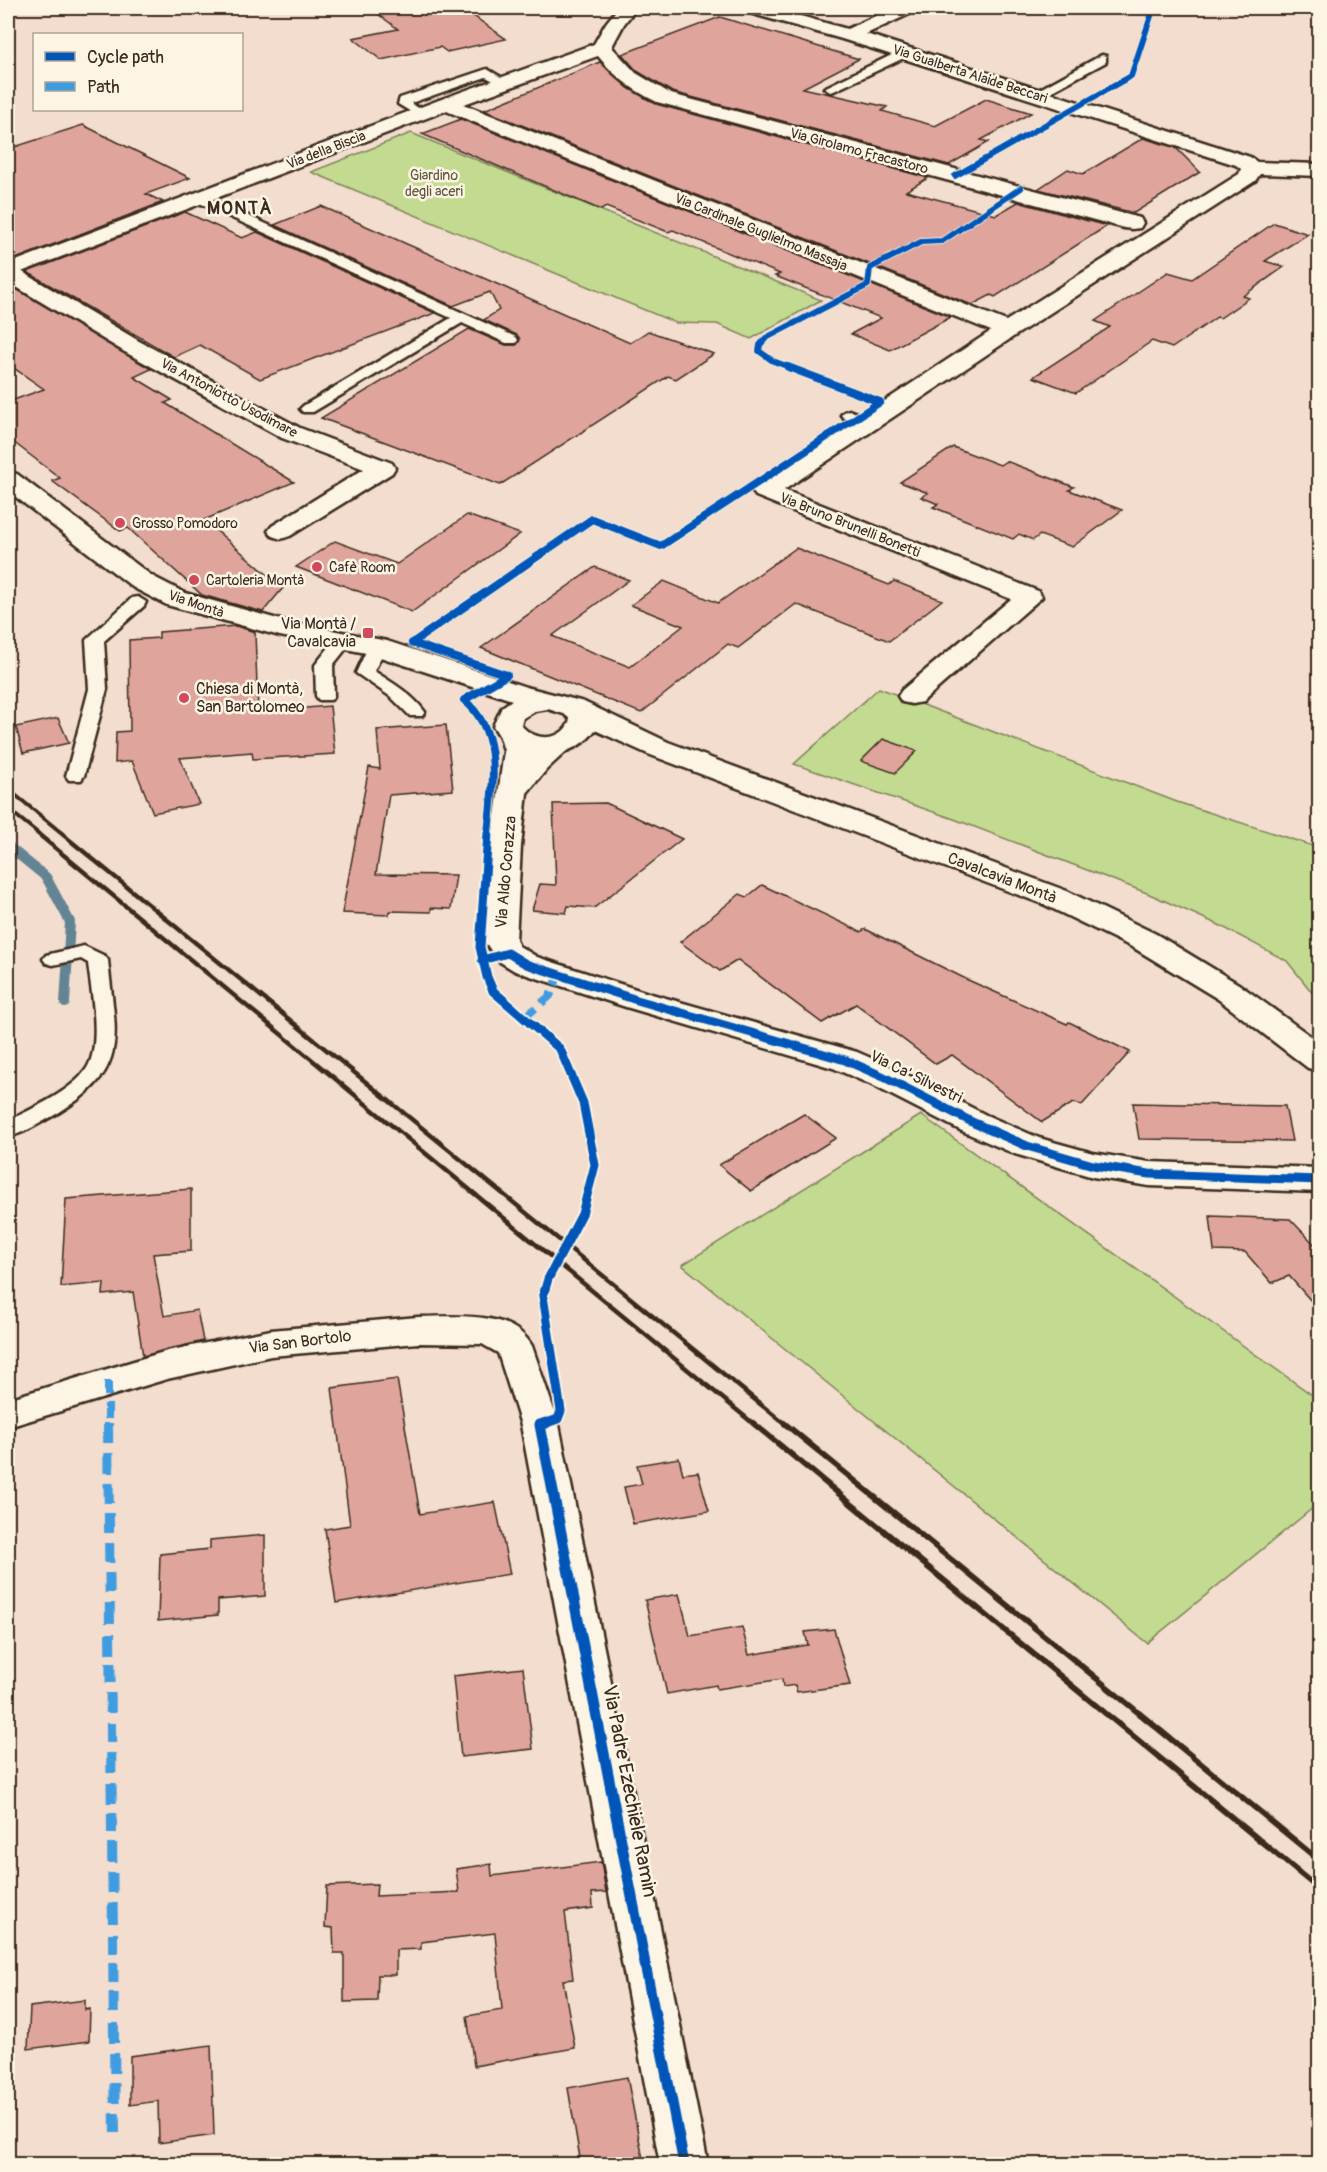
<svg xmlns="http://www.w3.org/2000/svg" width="1327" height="2172" font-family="Pangolin,sans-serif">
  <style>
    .green { fill: #c3db91; stroke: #7f8258; stroke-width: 1.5 }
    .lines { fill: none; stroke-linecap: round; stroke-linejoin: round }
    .stream { stroke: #648593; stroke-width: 10 }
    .building { fill: #dfa59c; stroke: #3b2a1e; stroke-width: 1.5 }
    .service-casing { stroke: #3b2a1e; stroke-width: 5 }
    .minor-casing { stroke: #3b2a1e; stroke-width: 5 }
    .tertiary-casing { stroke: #3b2a1e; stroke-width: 5 }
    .secondary-casing { stroke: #3b2a1e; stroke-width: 5 }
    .service { fill: #fcf5e5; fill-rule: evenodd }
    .minor { fill: #fcf5e5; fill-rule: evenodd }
    .tertiary { fill: #fcf5e5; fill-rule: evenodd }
    .secondary { fill: #fcf5e5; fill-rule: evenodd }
    .rail-far2 { stroke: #3b2a1e; stroke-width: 4 }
    .rail-far1 { stroke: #3b2a1e; stroke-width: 4.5 }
    .rail { stroke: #3b2a1e; stroke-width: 6 }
    .quiet-far1 { stroke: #3f9ce0; stroke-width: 8; stroke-dasharray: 15 8; stroke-linecap: butt }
    .quiet { stroke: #3f9ce0; stroke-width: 10; stroke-dasharray: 20 10; stroke-linecap: butt }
    .cycleway-far3-casing { stroke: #fcf5e5; stroke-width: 8 }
    .cycleway-far2-casing { stroke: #fcf5e5; stroke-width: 10 }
    .cycleway-far1-casing { stroke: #fcf5e5; stroke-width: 13 }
    .cycleway-casing { stroke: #fcf5e5; stroke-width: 15 }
    .cycleway-far3 { stroke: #0057b8; stroke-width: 6 }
    .cycleway-far2 { stroke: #0057b8; stroke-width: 8 }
    .cycleway-far1 { stroke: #0057b8; stroke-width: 9 }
    .cycleway { stroke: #0057b8; stroke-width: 11 }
    .poi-dot { fill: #d1495b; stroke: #fcf5e5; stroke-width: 2 }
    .labels { text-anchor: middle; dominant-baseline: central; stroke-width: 5; stroke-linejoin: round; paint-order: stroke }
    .far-street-label { font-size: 14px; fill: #3b2a1e; stroke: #fcf5e5 }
    .far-park-label { font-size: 14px; fill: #5d563b; stroke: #fcf5e5 }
    .far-poi-label { font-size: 14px; fill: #3b2a1e; stroke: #fcf5e5; text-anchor: start }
    .poi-label { font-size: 16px; fill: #3b2a1e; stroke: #fcf5e5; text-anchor: end }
    .street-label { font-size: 16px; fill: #3b2a1e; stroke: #fcf5e5 }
    .far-district-label { font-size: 18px; font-weight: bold; letter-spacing: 1.5px; fill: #3b2a1e; stroke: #fcf5e5 }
    .near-street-label { font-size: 20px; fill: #3b2a1e; stroke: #fcf5e5 }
  </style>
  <rect width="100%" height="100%" fill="#f3ddcf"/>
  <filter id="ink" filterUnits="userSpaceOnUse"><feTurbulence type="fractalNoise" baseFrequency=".0167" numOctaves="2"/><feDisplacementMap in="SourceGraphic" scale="12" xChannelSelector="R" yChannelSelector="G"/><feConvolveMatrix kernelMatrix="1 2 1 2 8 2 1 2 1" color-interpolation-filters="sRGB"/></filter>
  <g filter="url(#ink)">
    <!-- green -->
    <path class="green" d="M411,133L821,300L751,339L717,324L676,323L311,172Z
      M879,688L1177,802L1319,848V1001L1287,961L1219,925L1147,893L954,819L794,764Z
      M921,1115L1319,1400V1503L1147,1643L682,1265Z"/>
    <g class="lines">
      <!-- stream -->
      <path class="stream" d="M8,846L46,877L70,922L65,1003"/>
    </g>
    <!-- building -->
    <path class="building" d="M370,8H413L423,14L462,8L506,39L447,52L440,47L381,60L353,38L398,29Z
      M720,17L859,59L803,88L887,107L882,111L935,126L986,99L1031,113L981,140L989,142L949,165L672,92L637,71L622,54Z
      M600,62L628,88L656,104L928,178L906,191L996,215L1018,202L1107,226L995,297L991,295L972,305L484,110Z
      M461,119L951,317L890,350L851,334L881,318L775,276L780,274L673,230L668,232L606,207L601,210L422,134Z
      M83,125L190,178L146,194L163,202L8,262V149Z
      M1143,138L1176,148L1200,172L1134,213L1038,189L1068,169L1083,174Z
      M321,206L630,343L648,331L714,354L676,379L668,376L500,485L321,418L469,329L506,345H516L520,339L517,335L484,320L499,310L490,292L453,306L274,225Z
      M185,212L242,238L257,232L435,313L260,379L200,345L174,357L27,272Z
      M1274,223L1308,234L1265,261L1284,267L1243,296L1249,298L1220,318L1217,317L1172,348L1152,341L1076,393L1033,377L1110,327L1095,321L1168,272L1192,279Z
      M8,284L151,369L134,377L172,400L165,403L294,482L204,520L283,588L263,612L202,595L128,528L120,531L52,481L60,478L8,438V402L44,389L8,364Z
      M953,447L1000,465L1006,461L1074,487L1069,490L1122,510L1072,547L1040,535L1033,540L1019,534L1013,539L933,507L938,504L921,497L928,493L900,482Z
      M467,515L520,534L412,612L296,567L335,541L397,564Z
      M796,548L889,585L894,581L942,600L889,641L796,604L738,648L728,644L641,713L481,648L595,567L629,580L552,636L630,667L683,626L631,605L664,581L718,603Z
      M236,626L255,632L258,712L330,706L335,754L253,759L252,752L180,758L199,804L153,813L132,761L115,763L116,732L130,731L129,640L159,638V632Z
      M58,718L69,743L23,753L16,727Z
      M446,725L453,790L389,795L376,874L456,875L451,909L431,908V912L390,911L389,915L342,913L369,767L380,769L377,730Z
      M883,739L917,751L895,773L861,761Z
      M606,803L682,839L594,908L568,906L566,913L532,910L540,884L556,885L553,804Z
      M762,885L861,932L865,929L968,980L1067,1024L1069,1022L1130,1052L1082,1105L1073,1103L1042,1122L952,1055L936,1064L856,1004L822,1023L738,960L720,971L680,942L740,894L747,897Z
      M1133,1103L1285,1106L1292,1141L1139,1139Z
      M804,1114L836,1138L751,1191L719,1165Z
      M191,1189V1251L153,1254L164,1316L197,1310L203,1341L143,1356L133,1292L103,1295L104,1283L61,1287L66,1199Z
      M1210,1216L1290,1219L1320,1250V1311L1289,1276L1272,1283L1245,1252L1214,1251Z
      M397,1379L420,1514L495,1502L510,1574L336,1603L325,1529L350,1525L332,1388Z
      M679,1458L683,1474L698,1472L709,1511L633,1524L624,1487L642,1484L637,1465Z
      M265,1535V1596L218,1600V1615L158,1621L160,1554L210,1549V1540Z
      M679,1594L690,1636L742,1627L749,1655L808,1645L805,1632L834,1629L850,1685L797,1692L795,1685L783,1687L782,1679L717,1689L716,1685L667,1694L645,1600Z
      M523,1668L533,1749L461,1757L453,1676Z
      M601,1862L606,1892L592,1893L593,1908L565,1912L573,1979L563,1980L575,2048L474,2066L467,2016L502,2010L495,1933L421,1942V1949L396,1950V1975H378L377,2001L344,2002V1953H334L333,1928L325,1927L327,1886L377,1884L376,1896L459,1892L456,1869L491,1864L492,1876Z
      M85,2000V2010L90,2009L89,2041L28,2049L30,2007Z
      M211,2045L214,2135L159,2143L158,2101L130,2105V2056Z
      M627,2077L644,2164H581L568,2088Z"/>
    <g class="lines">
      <defs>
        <path id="service" d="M904,49L910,53L908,56L834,91L830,92L824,88Z
          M1102,55L1106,56V62L1039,98H1031L1029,95Z
          M487,69L511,83L505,87L486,77L411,103L427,114L421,118L398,104L400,98Z
          M200,194L516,337L518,340L516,343H506L462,323L313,412H303L300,409L303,406L451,318L195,201L193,198L195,195Z
          M849,410L874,420L877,423L869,428L844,418L841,415L844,412Z
          M138,597L146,602L144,606L104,641L107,689L84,776L81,780H69L66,776L89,689L86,640L132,598Z
          M344,635L350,636L353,640L333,665L334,696L331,700H319L316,696L315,665L338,636Z
          M377,642L383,643L386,647L374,671C393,683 412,694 425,712L422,716H410L391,697L356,673L368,647L371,643Z
          M84,946L105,956L108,960C115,1035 132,1069 58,1113C42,1122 25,1133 8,1137V1121C31,1109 73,1091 87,1068C102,1044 91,990 88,963L81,959L53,965L46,963L43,959L46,955Z"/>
        <path id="minor" d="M744,8H772L847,29L893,8H916L914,12L866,34L1250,157L1257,162L1320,164V176L1260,174L1255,181L1016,335L784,490L1038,591L1042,597L922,702L912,704L902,702L898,696L902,690L1011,599L756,496L752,491L756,486L991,331L439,108L436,104L439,100H453L1006,321L1239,174L1241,169L1236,165L842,39L746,12Z
          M602,42L609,44L636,73L671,94L1140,218L1143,223L1140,228L1132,229L1124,228L657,102C630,89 610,73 592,48L595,44Z
          M8,266L16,268L139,341L300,428L392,463L395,468L392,473L290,536L281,539L272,536L268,531L272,526L364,469L282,438L123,351L8,282Z
          M514,729L524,731L532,753C545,742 553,734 570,738L574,744L547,769L527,793L521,846L516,940L519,946L537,957L648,993L857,1052L896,1069L986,1115L1039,1138L1093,1153L1149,1162L1320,1168V1192L1149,1186L1093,1177L1015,1154L962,1131L872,1085L833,1068L626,1007L515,971L497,960L484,940L491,846L504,751L500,737L504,731Z
          M418,1317C454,1317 511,1309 532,1346L559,1425L708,2164H660L521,1425L498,1353L482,1344L418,1343L271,1356L167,1379L8,1427V1399L167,1351L271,1330Z"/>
        <path id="tertiary" d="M618,8H636L624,24L609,52L453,108L8,277V264L439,100L594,44L606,23Z"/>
        <path id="secondary" d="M8,472L17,474L152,576L185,593L281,620L387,641L526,687L584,702L668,742L1067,891L1156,934L1240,985L1320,1043V1071L1308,1068L1218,999L1134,948L1045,905L648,754L595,730C578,755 537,762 510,748C503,744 498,733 493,726L502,707L512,700L371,654L280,636L167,605L134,588L8,491ZM548,709L564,714L570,719C565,741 535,743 521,725L523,718L535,711Z"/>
      </defs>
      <!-- service casing -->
      <use href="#service" class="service-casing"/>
      <!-- minor casing -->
      <use href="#minor" class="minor-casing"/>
      <!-- tertiary casing -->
      <use href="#tertiary" class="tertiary-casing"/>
      <!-- secondary casing -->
      <use href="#secondary" class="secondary-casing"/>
      <!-- service -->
      <use href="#service" class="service"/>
      <!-- minor -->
      <use href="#minor" class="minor"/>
      <!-- tertiary -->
      <use href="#tertiary" class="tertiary"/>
      <!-- secondary -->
      <use href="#secondary" class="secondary"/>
      <!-- rail-far2 -->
      <path class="rail-far2" d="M8,789L63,834
        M8,809L39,834"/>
      <!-- rail-far1 -->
      <path class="rail-far1" d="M37,833L755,1425
        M61,833L786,1425"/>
      <!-- rail -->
      <path class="rail" d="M753,1423L1320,1890
        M784,1423L1320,1861"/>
      <!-- quiet-far1 -->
      <path class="quiet-far1" d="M524,1018L550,996L559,975
        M108,1381V1425"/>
      <!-- quiet -->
      <path class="quiet" d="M108,1423L115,2140"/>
      <defs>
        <path id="cycleway-far3" d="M955,176L1131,76L1153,10L1151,8
          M792,368L773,361L759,351L760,345L766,338L868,285L870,268L921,242L942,241L1021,188"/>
        <path id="cycleway-far2" d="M412,643L592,519L661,546L880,402L788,367
          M412,643L507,675
          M488,834C492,788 504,733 464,700L507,675"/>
        <path id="cycleway-far1" d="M488,833L480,947L487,977L493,991L560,1049L583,1103L595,1165L582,1214L548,1279L543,1296L561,1411L558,1419L541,1425
          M482,960L508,953L526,964L637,1000L845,1060L884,1077L974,1123L1027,1146L1093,1165L1149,1174L1320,1180"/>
        <path id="cycleway" d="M546,1423L540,1425L684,2164"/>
      </defs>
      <!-- cycleway-far3 casing -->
      <use href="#cycleway-far3" class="cycleway-far3-casing"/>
      <!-- cycleway-far2 casing -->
      <use href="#cycleway-far2" class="cycleway-far2-casing"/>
      <!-- cycleway-far1 casing -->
      <use href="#cycleway-far1" class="cycleway-far1-casing"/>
      <!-- cycleway casing -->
      <use href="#cycleway" class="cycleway-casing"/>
      <!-- cycleway-far3 -->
      <use href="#cycleway-far3" class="cycleway-far3"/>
      <!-- cycleway-far2 -->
      <use href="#cycleway-far2" class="cycleway-far2"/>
      <!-- cycleway-far1 -->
      <use href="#cycleway-far1" class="cycleway-far1"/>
      <!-- cycleway -->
      <use href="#cycleway" class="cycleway"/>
    </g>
  </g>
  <!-- markers -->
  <g class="poi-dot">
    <circle cx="120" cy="523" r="6"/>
    <circle cx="317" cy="567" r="6"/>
    <circle cx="194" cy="580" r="6"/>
    <rect x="362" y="627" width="12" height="12" rx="3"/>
    <circle cx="184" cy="698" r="6"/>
  </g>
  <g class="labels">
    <!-- far-street labels -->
    <g class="far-street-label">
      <text transform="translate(970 74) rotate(18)">Via Gualberta Alaide Beccari</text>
      <text transform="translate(326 150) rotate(-21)">Via della Biscia</text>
      <text transform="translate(859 151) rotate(15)">Via Girolamo Fracastoro</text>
      <text transform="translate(761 232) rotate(22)">Via Cardinale Guglielmo Massaja</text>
      <text transform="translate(229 398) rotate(28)">Via Antoniotto Usodimare</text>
      <text transform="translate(850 525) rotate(22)">Via Bruno Brunelli Bonetti</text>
      <text transform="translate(196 604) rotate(19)">Via Montà</text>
    </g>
    <!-- far-park labels -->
    <g class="far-park-label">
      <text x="434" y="175">Giardino<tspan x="434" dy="16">degli aceri</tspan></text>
    </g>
    <!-- far-poi labels -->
    <g class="far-poi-label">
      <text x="132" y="523">Grosso Pomodoro</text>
      <text x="329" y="567">Cafè Room</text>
      <text x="206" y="580">Cartoleria Montà</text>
    </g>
    <!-- poi labels -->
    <g class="poi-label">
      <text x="356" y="624">Via Montà /<tspan x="356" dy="18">Cavalcavia</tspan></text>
      <text x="196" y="689" text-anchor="start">Chiesa di Montà,<tspan x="196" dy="18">San Bartolomeo</tspan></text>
    </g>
    <!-- street labels -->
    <g class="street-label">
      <text transform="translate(506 872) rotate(-85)">Via Aldo Corazza</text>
      <text transform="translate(1002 878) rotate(21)">Cavalcavia Montà</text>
      <text transform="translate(916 1077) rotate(26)">Via Ca' Silvestri</text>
      <text transform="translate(300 1342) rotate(-7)">Via San Bortolo</text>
    </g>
    <!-- far-district labels -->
    <g class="far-district-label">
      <text x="240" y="208">MONTÀ</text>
    </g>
    <!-- near-street labels -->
    <g class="near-street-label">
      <text transform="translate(630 1791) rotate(79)">Via Padre Ezechiele Ramin</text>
    </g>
  </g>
  <!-- margin -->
  <rect width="1327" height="2172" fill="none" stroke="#fcf5e5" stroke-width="30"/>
  <rect x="15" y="15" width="1297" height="2142" fill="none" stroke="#3b2a1e" stroke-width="2" filter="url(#ink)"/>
  <!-- legend -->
  <rect x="33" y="33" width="210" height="78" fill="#fcf5e5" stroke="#afa495" stroke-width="1.5"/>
  <rect x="45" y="52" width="30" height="9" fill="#0057b8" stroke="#afa495" stroke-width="1.5"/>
  <text x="87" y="63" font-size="18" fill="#3b2a1e">Cycle path</text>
  <rect x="45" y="82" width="30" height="9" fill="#3f9ce0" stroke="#afa495" stroke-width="1.5"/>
  <text x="87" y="93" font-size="18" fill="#3b2a1e">Path</text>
</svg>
